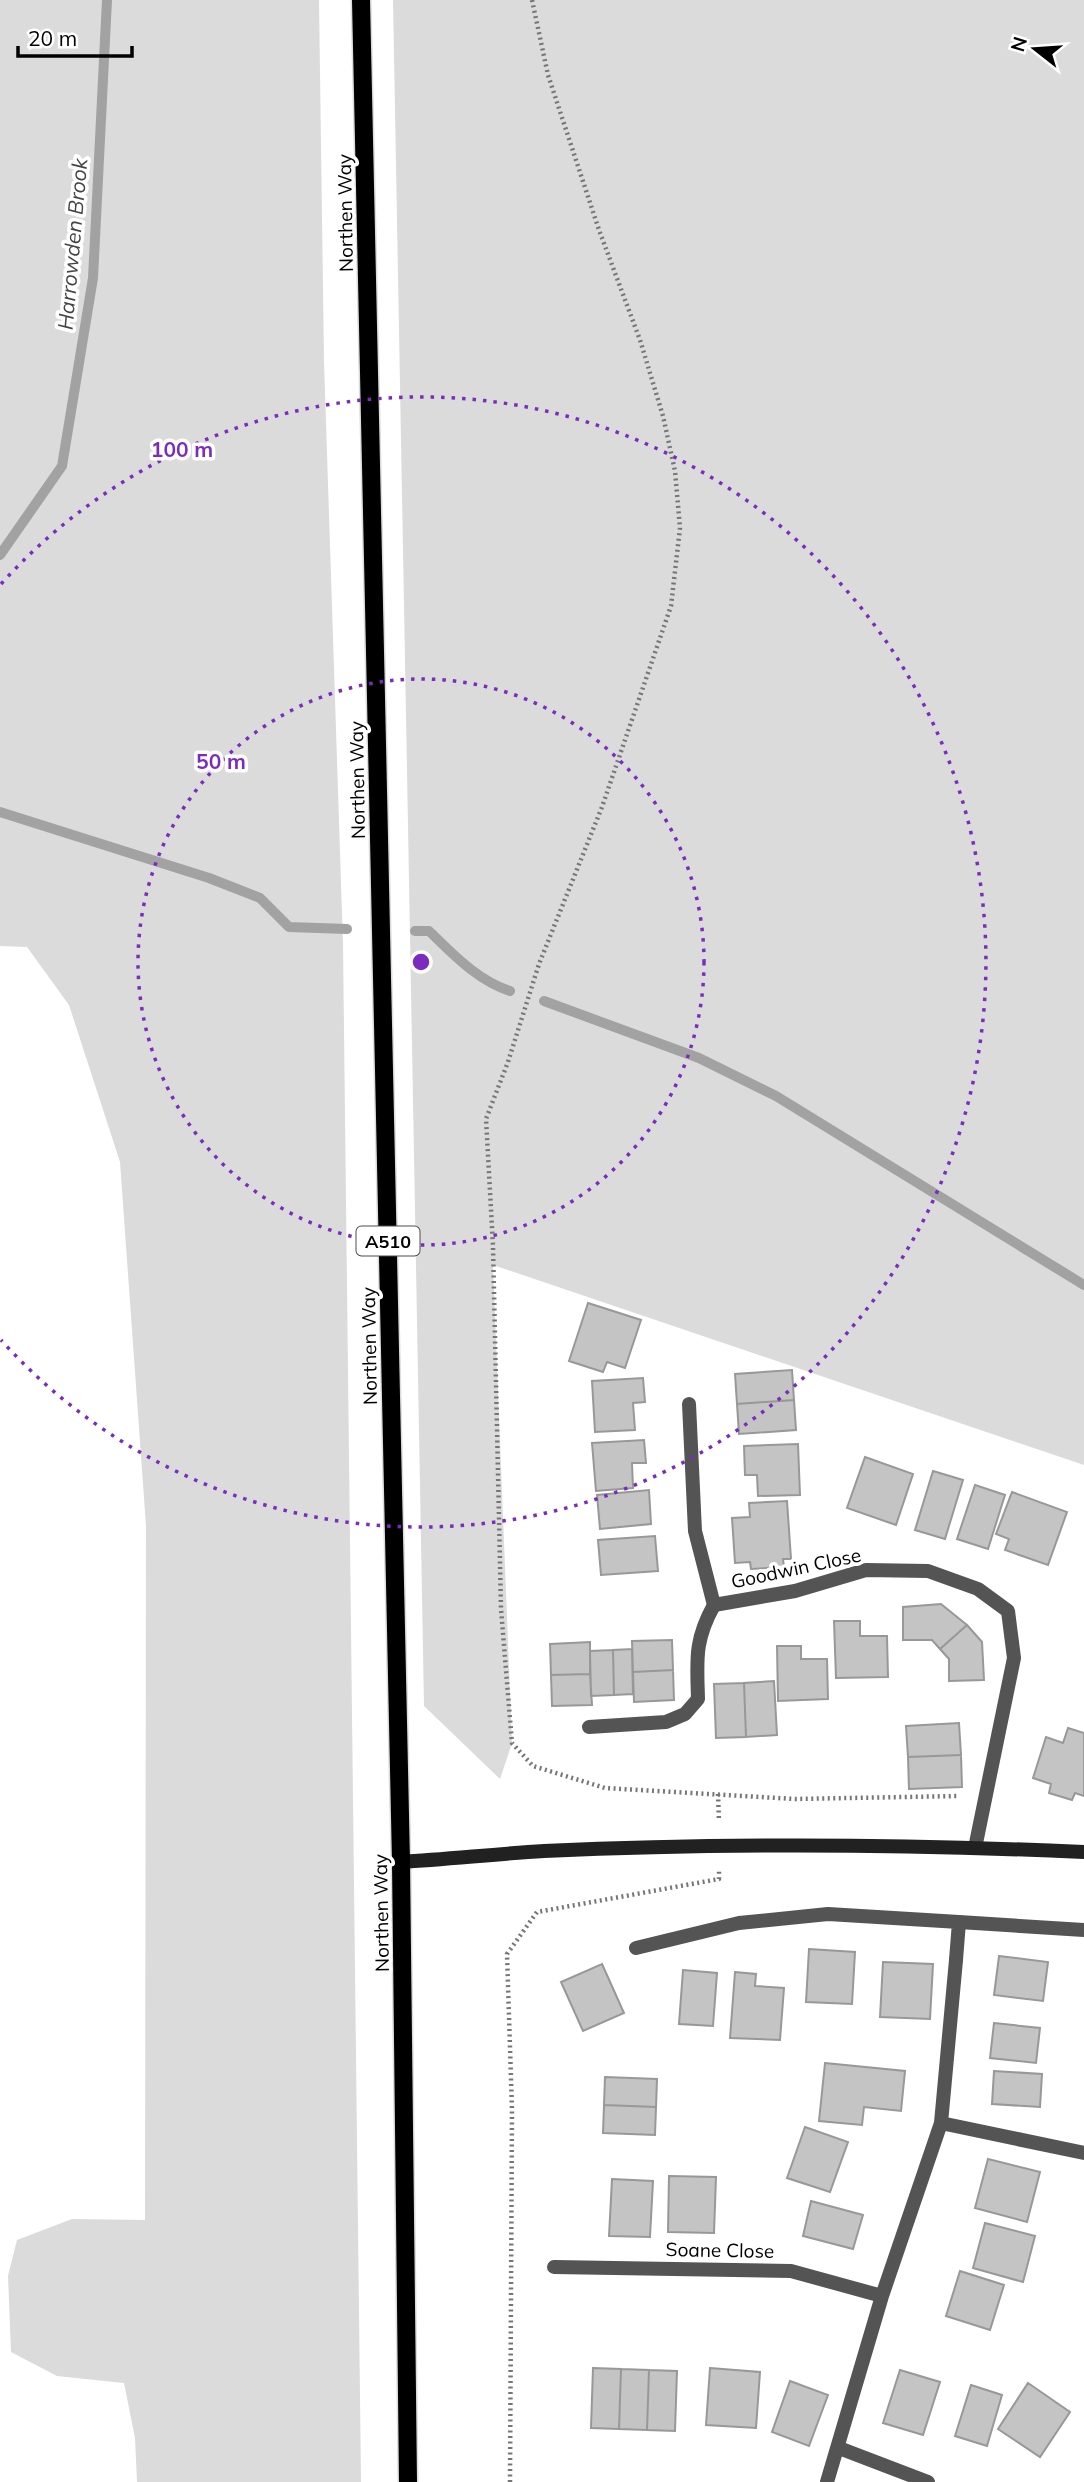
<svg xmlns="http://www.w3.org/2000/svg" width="1084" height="2482" font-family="Mulish,sans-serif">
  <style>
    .green { fill: #dbdbdb }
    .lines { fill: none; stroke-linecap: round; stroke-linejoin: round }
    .stream { stroke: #a2a2a2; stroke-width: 10 }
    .building { fill: #c4c4c4; stroke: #989898; stroke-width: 2 }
    .primary-casing { stroke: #dbdbdb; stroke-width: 21 }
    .path { stroke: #767676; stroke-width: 4.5; stroke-dasharray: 2 3.5; stroke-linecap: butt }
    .lane { stroke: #545454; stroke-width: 14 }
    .street { stroke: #545454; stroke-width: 14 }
    .secondary { stroke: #212121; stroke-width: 14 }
    .primary { stroke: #000; stroke-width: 18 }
    .ring { fill: none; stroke: #7b2cbf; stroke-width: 3.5; stroke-dasharray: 3.5 7 }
    .labels { text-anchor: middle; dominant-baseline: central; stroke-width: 7; stroke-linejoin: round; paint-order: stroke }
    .shield { fill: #fff; stroke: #4c4c4c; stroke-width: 2 }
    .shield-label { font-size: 18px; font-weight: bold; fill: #000 }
    .street-label { font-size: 19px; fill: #000; stroke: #fff }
    .water-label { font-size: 21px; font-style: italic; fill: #434343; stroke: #fff }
    .centre { fill: #7b2cbf; stroke: #fff; stroke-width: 3.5 }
    .ring-label { font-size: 21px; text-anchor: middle; font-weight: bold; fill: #7b2cbf; stroke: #fff; stroke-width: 7; stroke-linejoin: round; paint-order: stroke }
  </style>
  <rect width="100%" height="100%" fill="#fff"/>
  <!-- green -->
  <path class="green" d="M0,0H319L324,361L343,944L361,2482H137L135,2438L124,2383L57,2376L11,2352L8,2276L17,2240L72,2219L145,2220L146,1526L120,1162L69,1005L27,947L0,946Z
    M393,0H1084V1465L493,1265L512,1743L500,1779L424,1706Z"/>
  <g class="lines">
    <!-- stream -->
    <path class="stream" d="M0,555L62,466L93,278L107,0
      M0,812L209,878L260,898L289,927L347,929
      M415,931H429C454,955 477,980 510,991
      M544,1001L699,1058L776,1096L1084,1285"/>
  </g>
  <!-- building -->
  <path class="building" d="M588,1303L641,1320L625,1368L607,1362L603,1372L569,1361Z
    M792,1370L794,1400L737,1404L735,1374Z
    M643,1378L645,1402L633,1403L635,1430L595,1432L592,1381Z
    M794,1400L796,1430L739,1434L737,1404Z
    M644,1440L646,1463H632L633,1488L596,1491L592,1443Z
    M798,1444L800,1495L758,1496L757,1475H745L744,1446Z
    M865,1457L913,1474L896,1525L847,1508Z
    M933,1471L963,1480L945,1539L915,1530Z
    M975,1485L1005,1495L988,1549L957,1539Z
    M649,1490L651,1524L600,1529L597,1495Z
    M1012,1492L1067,1512L1048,1565L1005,1550L1009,1539L996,1534Z
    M787,1501L791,1559H783L784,1567L751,1569L750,1562L735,1563L732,1518L750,1517L749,1503Z
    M655,1536L658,1571L601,1575L598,1540Z
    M941,1604L967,1625L940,1649L932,1640H903V1607Z
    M834,1621H860V1636H887L888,1677L836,1678Z
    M967,1625L982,1642L984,1680L949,1681V1659L940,1649Z
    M672,1640L673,1670L633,1672L632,1641Z
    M590,1642V1674L551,1675L550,1644Z
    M777,1646H801V1659H827L828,1699L778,1701Z
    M632,1649L633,1694L614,1695L613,1650Z
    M613,1650L614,1695L591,1696L590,1651Z
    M673,1670L674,1700L634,1702L633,1672Z
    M590,1674L592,1705L552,1706L551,1675Z
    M774,1681L777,1735L746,1737L744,1683Z
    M744,1683L746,1737L716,1738L714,1684Z
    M959,1723L961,1755L908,1757L906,1726Z
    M1068,1728L1084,1733V1796L1075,1793L1072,1800L1049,1793L1051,1784L1033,1778L1046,1737L1063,1743Z
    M961,1755L962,1787L909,1789L908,1757Z
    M809,1949L855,1952L852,2004L806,2002Z
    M999,1956L1048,1962L1043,2001L994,1995Z
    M883,1962L933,1964L930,2019L880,2017Z
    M602,1964L624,2013L583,2031L561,1982Z
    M683,1970L717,1973L713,2026L679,2024Z
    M735,1972L756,1974L755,1986L784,1988L780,2040L730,2038Z
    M994,2023L1040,2028L1036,2063L990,2058Z
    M825,2063L905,2071L901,2111L864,2107L862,2125L819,2121Z
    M994,2071L1042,2074L1040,2107L992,2104Z
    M605,2077L657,2079L656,2107L604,2105Z
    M604,2105L656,2107L655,2135L603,2133Z
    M805,2127L848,2142L830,2192L787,2178Z
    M988,2159L1040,2172L1027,2222L975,2208Z
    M669,2176L716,2177L714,2233L668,2232Z
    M612,2179L653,2181L650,2237L609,2236Z
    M811,2201L863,2215L853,2249L803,2236Z
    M985,2223L1035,2236L1023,2282L973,2268Z
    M960,2271L1004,2285L990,2330L946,2316Z
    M593,2368L621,2369L619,2429L591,2428Z
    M710,2368L760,2372L756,2428L706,2425Z
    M621,2369L649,2370L647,2430L619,2429Z
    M649,2370L677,2371L675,2431L647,2430Z
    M900,2370L940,2382L923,2435L883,2423Z
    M790,2381L828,2395L809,2446L772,2432Z
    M1028,2383L1070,2412L1040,2457L998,2429Z
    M971,2385L1002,2395L987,2446L955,2436Z"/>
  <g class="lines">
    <defs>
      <path id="primary" d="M361,0L401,1862L408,2482"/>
    </defs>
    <!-- primary casing -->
    <use href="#primary" class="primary-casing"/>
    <!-- path -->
    <path class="path" d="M532,0L548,75L599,230L640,340L663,416L675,471L680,528L671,606L602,807L539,964L508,1062L486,1119L493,1246L501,1609L512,1743L533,1766L605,1788L795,1799L959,1796
      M718,1794L719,1821
      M510,2482L512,2110L507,1954L537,1912L719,1879V1871"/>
    <!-- lane -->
    <path class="lane" d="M589,1727L666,1722L685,1714L698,1699C697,1660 694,1641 714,1605
      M959,1922L1084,1930
      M636,1948L739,1923L828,1914L959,1922L956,1960"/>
    <!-- street -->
    <path class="street" d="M689,1404L695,1531L714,1605L795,1591L866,1570L928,1571L978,1589L1008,1611L1014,1658L975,1848
      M941,2123L1084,2153
      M554,2267L791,2271L882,2296
      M839,2448L928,2482
      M827,2482L882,2296L941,2123L956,1960"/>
    <!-- secondary -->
    <path class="secondary" d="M401,1862C449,1859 496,1854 544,1851C724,1843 904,1844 1084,1852"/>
    <!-- primary -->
    <use href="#primary" class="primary"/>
  </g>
  <!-- distance rings -->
  <g class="ring">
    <circle cx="421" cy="962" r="283"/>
    <path d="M1 584A565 565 0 1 1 1 1340"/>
  </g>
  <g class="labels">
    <!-- shield labels -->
    <rect class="shield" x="356.5" y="1226.5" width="63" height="29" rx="5"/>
    <g class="shield-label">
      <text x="388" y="1241">A510</text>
    </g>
    <!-- street labels -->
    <g class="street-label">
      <text transform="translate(345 213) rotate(-91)">Northen Way</text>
      <text transform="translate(357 780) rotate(-91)">Northen Way</text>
      <text transform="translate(369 1346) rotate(-91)">Northen Way</text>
      <text transform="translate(796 1568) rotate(-12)">Goodwin Close</text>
      <text transform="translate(381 1913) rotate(-91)">Northen Way</text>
      <text transform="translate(720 2250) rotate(1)">Soane Close</text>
    </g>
    <!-- water labels -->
    <g class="water-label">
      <text transform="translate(72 244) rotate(-85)">Harrowden Brook</text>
    </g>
  </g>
  <circle cx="421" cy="962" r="10" class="centre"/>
  <g class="ring-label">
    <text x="182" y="457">100 m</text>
    <text x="221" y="769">50 m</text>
  </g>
  <!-- north arrow -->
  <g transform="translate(1035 49) rotate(287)" stroke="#ffffff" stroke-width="5" paint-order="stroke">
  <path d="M0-5L12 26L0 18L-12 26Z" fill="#000000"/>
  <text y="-10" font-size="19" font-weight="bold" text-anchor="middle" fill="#000000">N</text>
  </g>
  <!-- scale -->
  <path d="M18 46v10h114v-10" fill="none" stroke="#000000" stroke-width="3.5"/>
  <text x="28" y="46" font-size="21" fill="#000000" stroke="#ffffff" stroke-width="5" paint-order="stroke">20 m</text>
</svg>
